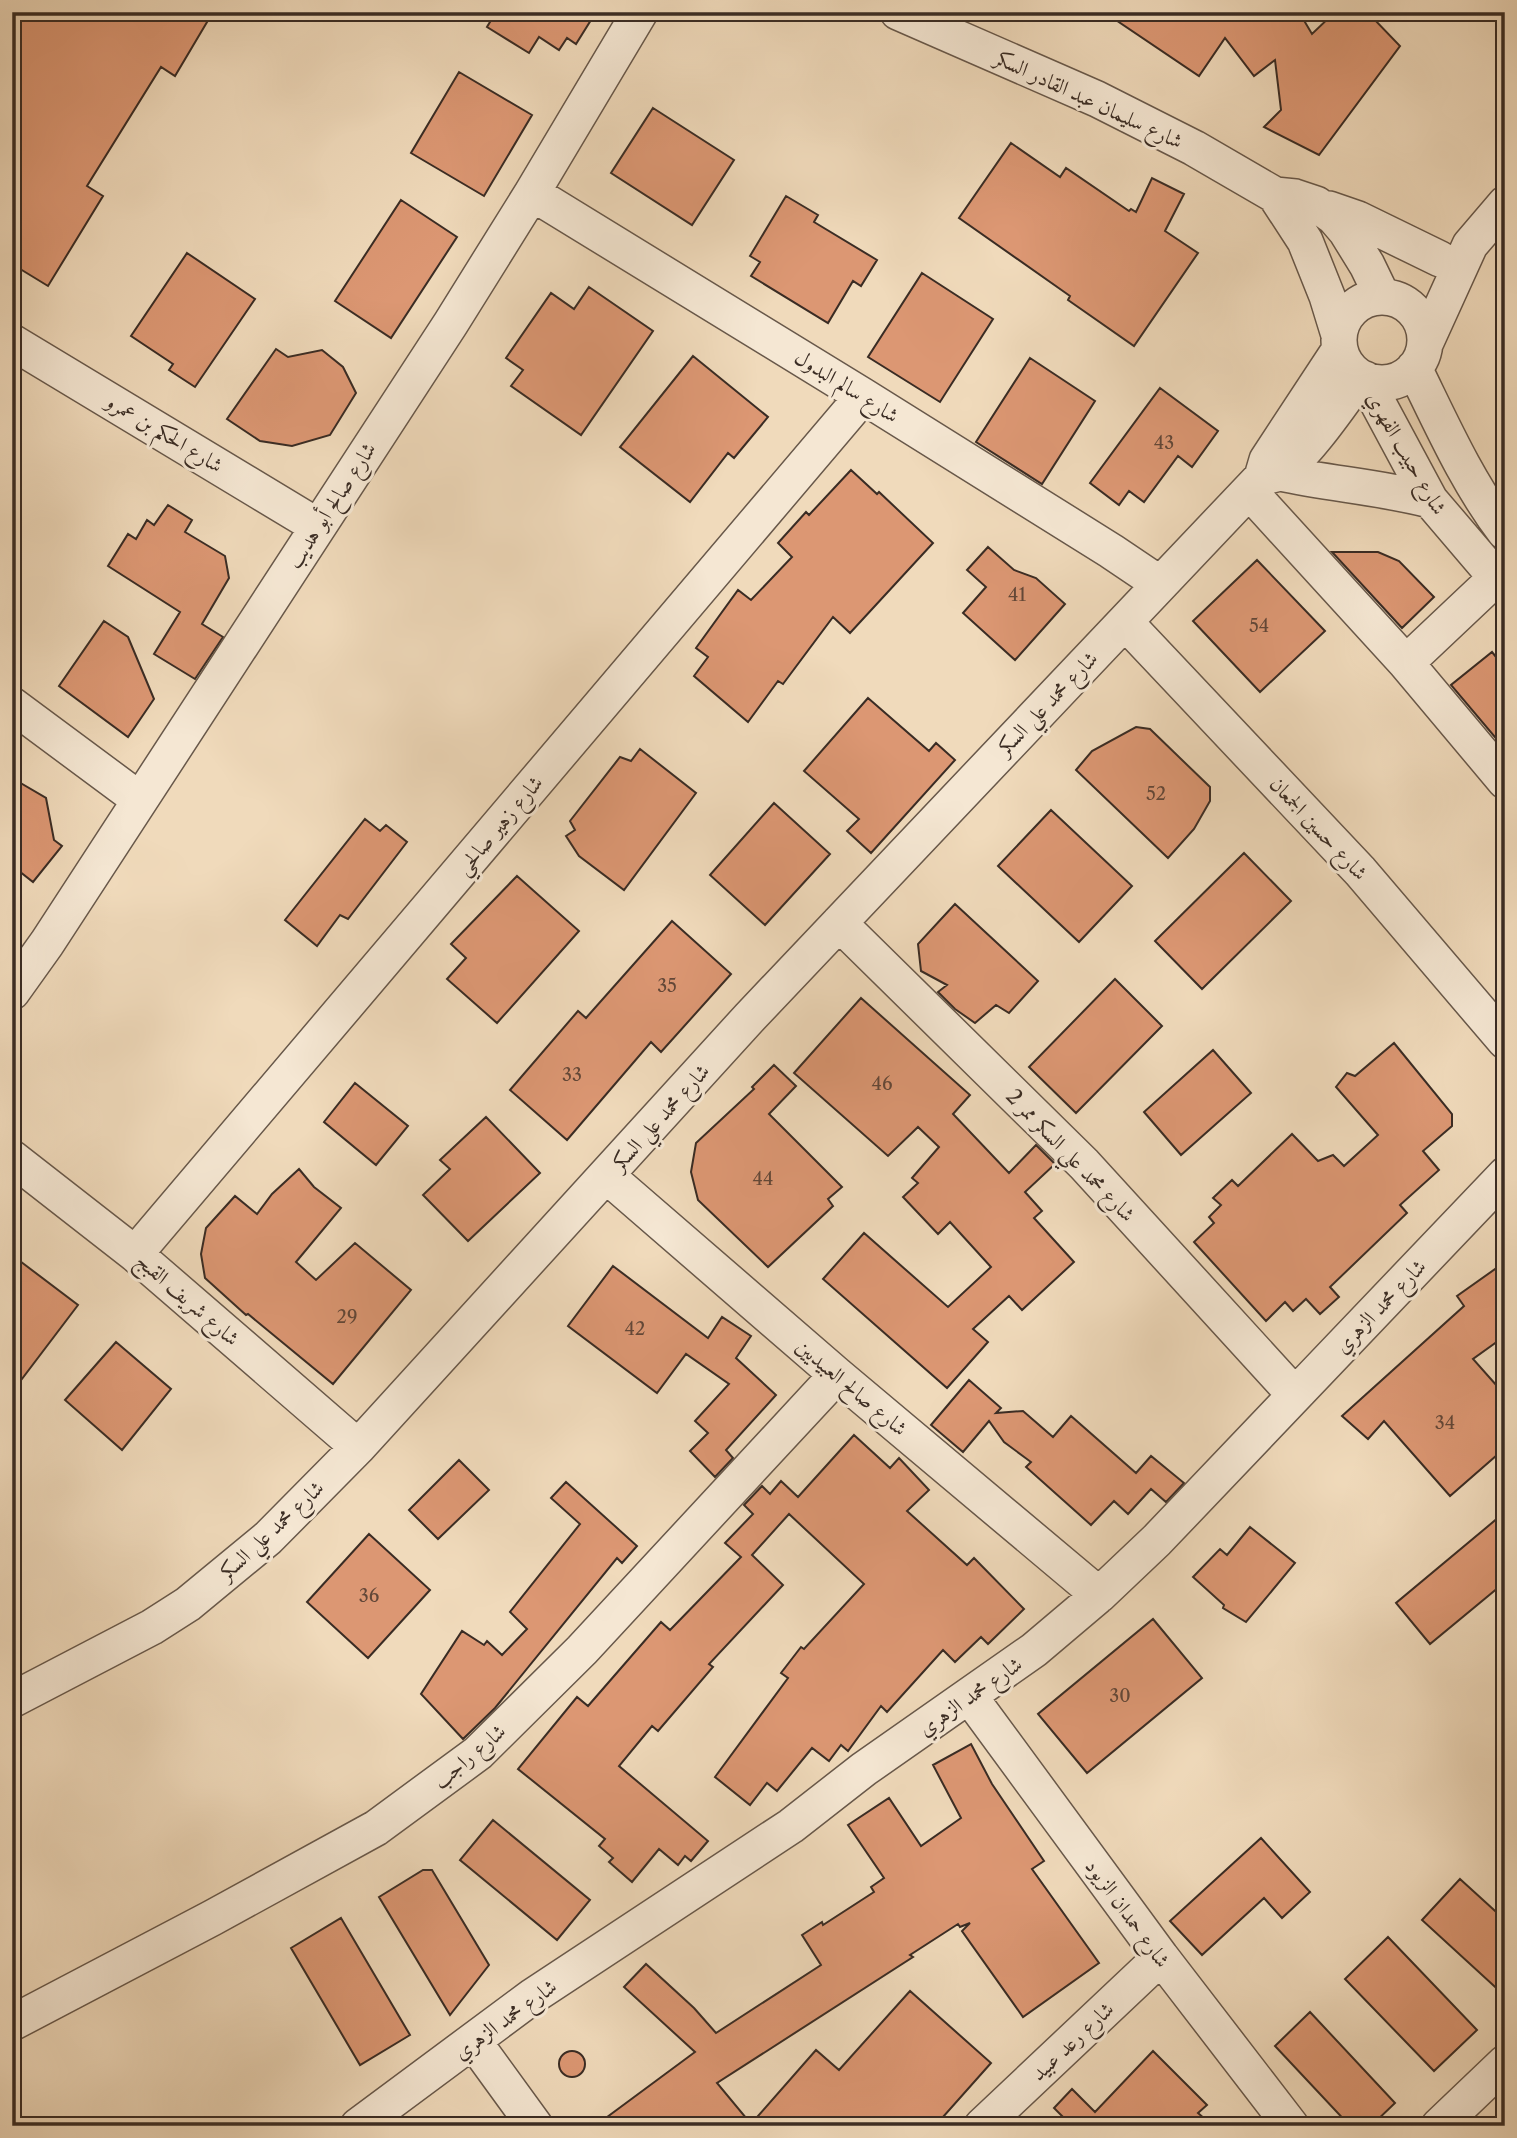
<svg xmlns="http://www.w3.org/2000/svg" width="1517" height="2138" font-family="'Libre Caslon Text',Amiri,serif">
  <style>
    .building { fill: #dc9773; stroke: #3a2c24; stroke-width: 2 }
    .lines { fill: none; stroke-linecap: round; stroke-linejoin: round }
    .minor-casing { stroke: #68584a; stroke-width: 38 }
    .minor { stroke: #f5e7d3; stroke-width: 35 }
    .labels { text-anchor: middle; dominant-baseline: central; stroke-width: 6; stroke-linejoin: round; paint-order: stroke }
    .number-label { font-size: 18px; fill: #624738 }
    .street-label { font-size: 21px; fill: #3a2c24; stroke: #f5e7d3 }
  </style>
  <rect width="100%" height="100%" fill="#f0dabb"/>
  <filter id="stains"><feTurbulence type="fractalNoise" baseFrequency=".00286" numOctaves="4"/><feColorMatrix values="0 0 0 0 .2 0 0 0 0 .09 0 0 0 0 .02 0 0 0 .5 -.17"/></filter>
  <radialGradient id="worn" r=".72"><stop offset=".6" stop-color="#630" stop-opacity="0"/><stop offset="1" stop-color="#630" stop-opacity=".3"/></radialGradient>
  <!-- building -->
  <path class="building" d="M12,12H213L175,76L161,67L87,186L103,196L48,286L12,264Z
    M496,12H596L576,44L567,38L559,50L539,37L529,53L487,27Z
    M1104,12H1299L1312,34L1335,12H1360L1374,19L1400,46L1319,155L1264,127L1281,110L1275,60L1254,76L1225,38L1199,76Z
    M459,72L532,115L484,196L411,153Z
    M653,108L734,160L692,225L611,173Z
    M1011,143L1060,177L1066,168L1129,211L1131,209L1136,212L1152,178L1184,194L1165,231L1198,253L1134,346L1068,300L1070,296L959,218Z
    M786,196L818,215L814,222L877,260L861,286L853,281L828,323L751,276L760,262L750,256Z
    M401,200L457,237L391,338L335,301Z
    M187,253L255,299L195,387L169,370L173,364L131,336Z
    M922,273L993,319L940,402L868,357Z
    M589,287L653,331L581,435L511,386L523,370L506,358L551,293L574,309Z
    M276,349L288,357L322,350L343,367L356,393L330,435L292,446L260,441L227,419Z
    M693,356L768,417L734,458L728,453L690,502L620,447Z
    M1030,358L1095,401L1042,484L976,442Z
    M1160,388L1218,431L1192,467L1178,456L1144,502L1129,491L1119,505L1090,483Z
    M851,470L877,494L879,492L933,543L850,633L833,617L783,684L778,681L748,722L694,676L708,657L696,648L738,590L751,600L792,557L778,543L806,512L809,515Z
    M168,505L192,520L185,532L225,556L229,578L202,624L223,637L195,679L154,654L180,612L108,566L128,534L136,539L147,520L154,525Z
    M988,547L1014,570L1036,578L1065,604L1015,660L963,613L986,587L967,570Z
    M1332,552H1378L1399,561L1434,597L1402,628Z
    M1257,560L1325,631L1260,692L1193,621Z
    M104,621L128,637L154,699L128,737L59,686Z
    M1492,652L1505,668V749L1451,685Z
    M868,698L929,751L936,743L955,760L871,853L847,831L859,819L804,771Z
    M1136,727L1150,729L1210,787V801L1194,829L1168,858L1076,770L1092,751Z
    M640,749L696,793L624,890L579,856L566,836L575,830L570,821L620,757L631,761Z
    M12,778L46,798L54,840L62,846L33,882L19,871V857L12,852Z
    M774,803L830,854L765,925L710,875Z
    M1051,810L1132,886L1079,942L998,866Z
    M365,819L380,831L386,825L407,842L348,919L340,915L317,946L285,920Z
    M1244,853L1291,901L1202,989L1155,941Z
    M517,876L579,931L497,1023L447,979L466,958L451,944Z
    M955,904L1038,981L1009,1013L996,1005L975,1023L955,1009L938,992L947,985L921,971L918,944Z
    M672,921L731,974L661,1052L651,1042L567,1140L510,1090L578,1011L586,1018Z
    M1115,979L1162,1026L1076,1113L1029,1067Z
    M861,998L970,1095L953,1114L1009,1173L1036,1145L1055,1164L1025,1192L1042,1211L1034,1218L1074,1262L1022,1310L1009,1296L973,1329L988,1342L947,1388L823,1279L864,1233L948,1307L991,1267L950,1222L938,1234L903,1197L918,1183L912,1178L939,1147L918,1127L888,1156L794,1073Z
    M1394,1043L1452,1114V1126L1423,1151L1439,1170L1400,1205L1407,1213L1330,1287L1339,1297L1320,1314L1306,1299L1293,1311L1285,1302L1266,1321L1194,1242L1214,1223L1209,1217L1221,1205L1213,1198L1232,1180L1238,1186L1292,1134L1318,1161L1333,1155L1344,1166L1378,1135L1336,1087L1347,1073L1355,1076Z
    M1213,1050L1251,1093L1181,1155L1144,1112Z
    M774,1065L796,1086L769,1114L842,1187L828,1199L833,1206L768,1267L698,1200L691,1172L696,1143L754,1089L752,1087Z
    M355,1083L408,1126L376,1165L324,1122Z
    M486,1117L540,1173L468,1241L423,1195L450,1169L440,1160Z
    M299,1169L314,1187L341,1208L296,1262L316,1280L355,1243L411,1290L333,1384L248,1314L246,1315L205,1278L201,1254L206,1228L235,1196L257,1214L272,1194Z
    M12,1255L78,1305L12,1392Z
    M1505,1262V1336L1473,1359L1505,1395V1448L1450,1496L1384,1421L1368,1439L1342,1416L1464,1306L1457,1296Z
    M613,1266L708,1338L722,1317L751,1336L736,1358L776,1395L726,1450L733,1458L715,1477L690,1451L708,1433L695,1421L729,1384L686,1354L657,1393L568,1326Z
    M116,1342L171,1389L122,1450L65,1400Z
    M969,1380L1001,1408L996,1413L1023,1411L1053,1437L1071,1416L1136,1473L1151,1456L1184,1483L1166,1502L1151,1489L1128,1514L1114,1501L1091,1525L1026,1467L1031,1462L1004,1442L989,1421L963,1452L931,1425Z
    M854,1435L890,1468L899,1458L929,1490L907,1511L967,1565L974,1558L1024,1609L988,1644L981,1637L955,1662L943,1650L887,1712L881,1706L848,1751L841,1745L829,1761L812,1748L777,1791L767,1783L750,1805L715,1777L788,1678L781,1673L801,1647L804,1649L864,1584L789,1514L752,1555L783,1585L709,1664L713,1667L658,1731L652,1726L619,1766L708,1841L691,1861L685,1856L678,1865L659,1849L632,1882L609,1862L613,1858L599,1846L605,1839L518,1769L577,1697L588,1706L661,1622L670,1630L741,1557L725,1543L753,1514L744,1505L762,1486L770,1494L781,1481L798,1497Z
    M459,1460L489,1490L438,1539L409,1510Z
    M566,1482L637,1546L622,1563L617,1558L495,1708L463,1739L421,1694L462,1631L484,1645L487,1641L502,1655L527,1629L510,1612L580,1524L551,1498Z
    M1505,1512V1582L1430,1644L1396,1603Z
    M1250,1527L1295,1563L1246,1622L1223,1608L1224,1605L1193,1577L1220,1549L1227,1555Z
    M369,1534L430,1590L368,1658L307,1602Z
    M1153,1619L1202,1678L1087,1773L1038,1714Z
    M971,1744L992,1784L1044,1861L1032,1869L1099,1963L1023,2017L962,1931L970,1923L960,1927L958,1924L910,1955L913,1957L717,2083L751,2124L816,2050L839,2070L910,1991L991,2063L935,2126H595L695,2052L624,1987L646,1964L694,2008L716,2033L821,1965L802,1935L822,1922L823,1925L874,1892L871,1887L884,1878L848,1825L889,1798L921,1846L961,1818L933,1765Z
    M493,1820L590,1900L557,1940L460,1860Z
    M1261,1838L1310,1892L1282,1918L1264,1898L1202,1955L1170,1921Z
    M423,1870H432L489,1965L450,2015L379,1897Z
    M1460,1879L1505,1920V1996L1422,1920Z
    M341,1918L410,2035L360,2065L291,1948Z
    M1388,1937L1477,2030L1434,2071L1345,1979Z
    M1310,2012L1395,2103L1371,2126H1350L1275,2046Z
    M559 2064a13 13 0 1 1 26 0a13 13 0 1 1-26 0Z
    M1153,2051L1207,2105L1198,2113L1213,2126H1072L1054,2108L1072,2089L1095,2112Z"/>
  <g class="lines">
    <defs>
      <path id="minor" d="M898,12L1097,99L1194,148L1275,195L1295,197L1316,204L1334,217L1346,231L1367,265L1382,296
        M532,193L863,396L1111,551L1160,584
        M1275,195L1305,241L1327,296L1339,335
        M1329,209L1358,219L1440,259
        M1339 340a43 43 0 1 1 86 0a43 43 0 1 1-86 0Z
        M12,342L317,526
        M1425,344L1470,245L1505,204
        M1414,368C1442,425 1467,482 1505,532
        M1365,379L1430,500L1505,588
        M1280,473C1330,484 1380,487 1430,500
        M1262,477C1267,476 1274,475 1278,473C1300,464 1345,398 1360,377
        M1249,491L1406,663L1505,781
        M1125,622L1360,871L1505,1041
        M1406,663L1496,578
        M12,705L140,800
        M839,923L1084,1164L1295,1395
        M12,992L47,943L451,323L532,193L640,12
        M12,1158L135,1254L358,1447
        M607,1176L837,1375L1099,1595
        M135,1254L863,396
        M970,1697L1161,1957L1291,2126
        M12,1700L152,1627L188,1604L268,1538L358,1447L750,1017L1262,477L1267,460L1340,349
        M12,2023L212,1918L376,1828L478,1753L582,1650L837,1375
        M474,2042L535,2126
        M358,2126L533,1996L791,1826L864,1769L1034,1650L1099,1595L1157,1540L1505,1175
        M982,2126L1161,1957
        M1439,2126L1505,2063"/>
    </defs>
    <!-- minor casing -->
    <use href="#minor" class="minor-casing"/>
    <!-- minor -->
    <use href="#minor" class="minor"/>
  </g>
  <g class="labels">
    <!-- number labels -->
    <g class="number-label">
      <text x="1164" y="443">43</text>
      <text x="1017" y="595">41</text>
      <text x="1259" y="626">54</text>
      <text x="1156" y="794">52</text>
      <text x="667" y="986">35</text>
      <text x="572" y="1075">33</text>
      <text x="882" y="1084">46</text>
      <text x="763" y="1179">44</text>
      <text x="347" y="1317">29</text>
      <text x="635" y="1329">42</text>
      <text x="1445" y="1423">34</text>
      <text x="369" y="1596">36</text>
      <text x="1120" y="1696">30</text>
    </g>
    <!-- street labels -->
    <g class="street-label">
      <text transform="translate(1089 99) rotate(25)">شارع سليمان عبد القادر السكر</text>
      <text transform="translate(847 386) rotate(32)">شارع سالم البدول</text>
      <text transform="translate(165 433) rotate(31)">شارع الحكم بن عمرو</text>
      <text transform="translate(1407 453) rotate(60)">شارع حبيب الفهري</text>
      <text transform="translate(331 505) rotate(-57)">شارع صالح أبو هديب</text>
      <text transform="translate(1047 703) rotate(-46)">شارع محمد علي السكر</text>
      <text transform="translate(499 825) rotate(-50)">شارع زهير صالحي</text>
      <text transform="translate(1319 828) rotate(47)">شارع حسين الجمعان</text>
      <text transform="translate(660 1117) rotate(-48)">شارع محمد علي السكر</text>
      <text transform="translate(1071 1155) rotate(46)">شارع محمد علي السكر ممر 2</text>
      <text transform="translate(188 1299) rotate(41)">شارع شريف القبج</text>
      <text transform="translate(1380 1306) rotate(-46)">شارع محمد الزهري</text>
      <text transform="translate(852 1387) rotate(40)">شارع صالح العبيديين</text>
      <text transform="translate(271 1530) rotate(-43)">شارع محمد علي السكر</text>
      <text transform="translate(970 1696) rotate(-35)">شارع محمد الزهري</text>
      <text transform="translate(469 1756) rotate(-40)">شارع راجب</text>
      <text transform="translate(1128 1913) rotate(54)">شارع حمدان الزيود</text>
      <text transform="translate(505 2019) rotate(-36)">شارع محمد الزهري</text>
      <text transform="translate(1072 2041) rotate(-43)">شارع رعد عبيد</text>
    </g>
  </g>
  <!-- margin -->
  <rect width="1517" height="2138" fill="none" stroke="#f0dabb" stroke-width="42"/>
  <rect x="14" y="14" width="1489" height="2110" fill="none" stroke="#3a2c24" stroke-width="3.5"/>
  <rect x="21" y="21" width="1475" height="2096" fill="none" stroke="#3a2c24" stroke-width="2"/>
  <rect width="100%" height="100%" filter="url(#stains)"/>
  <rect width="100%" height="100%" fill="url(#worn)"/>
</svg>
